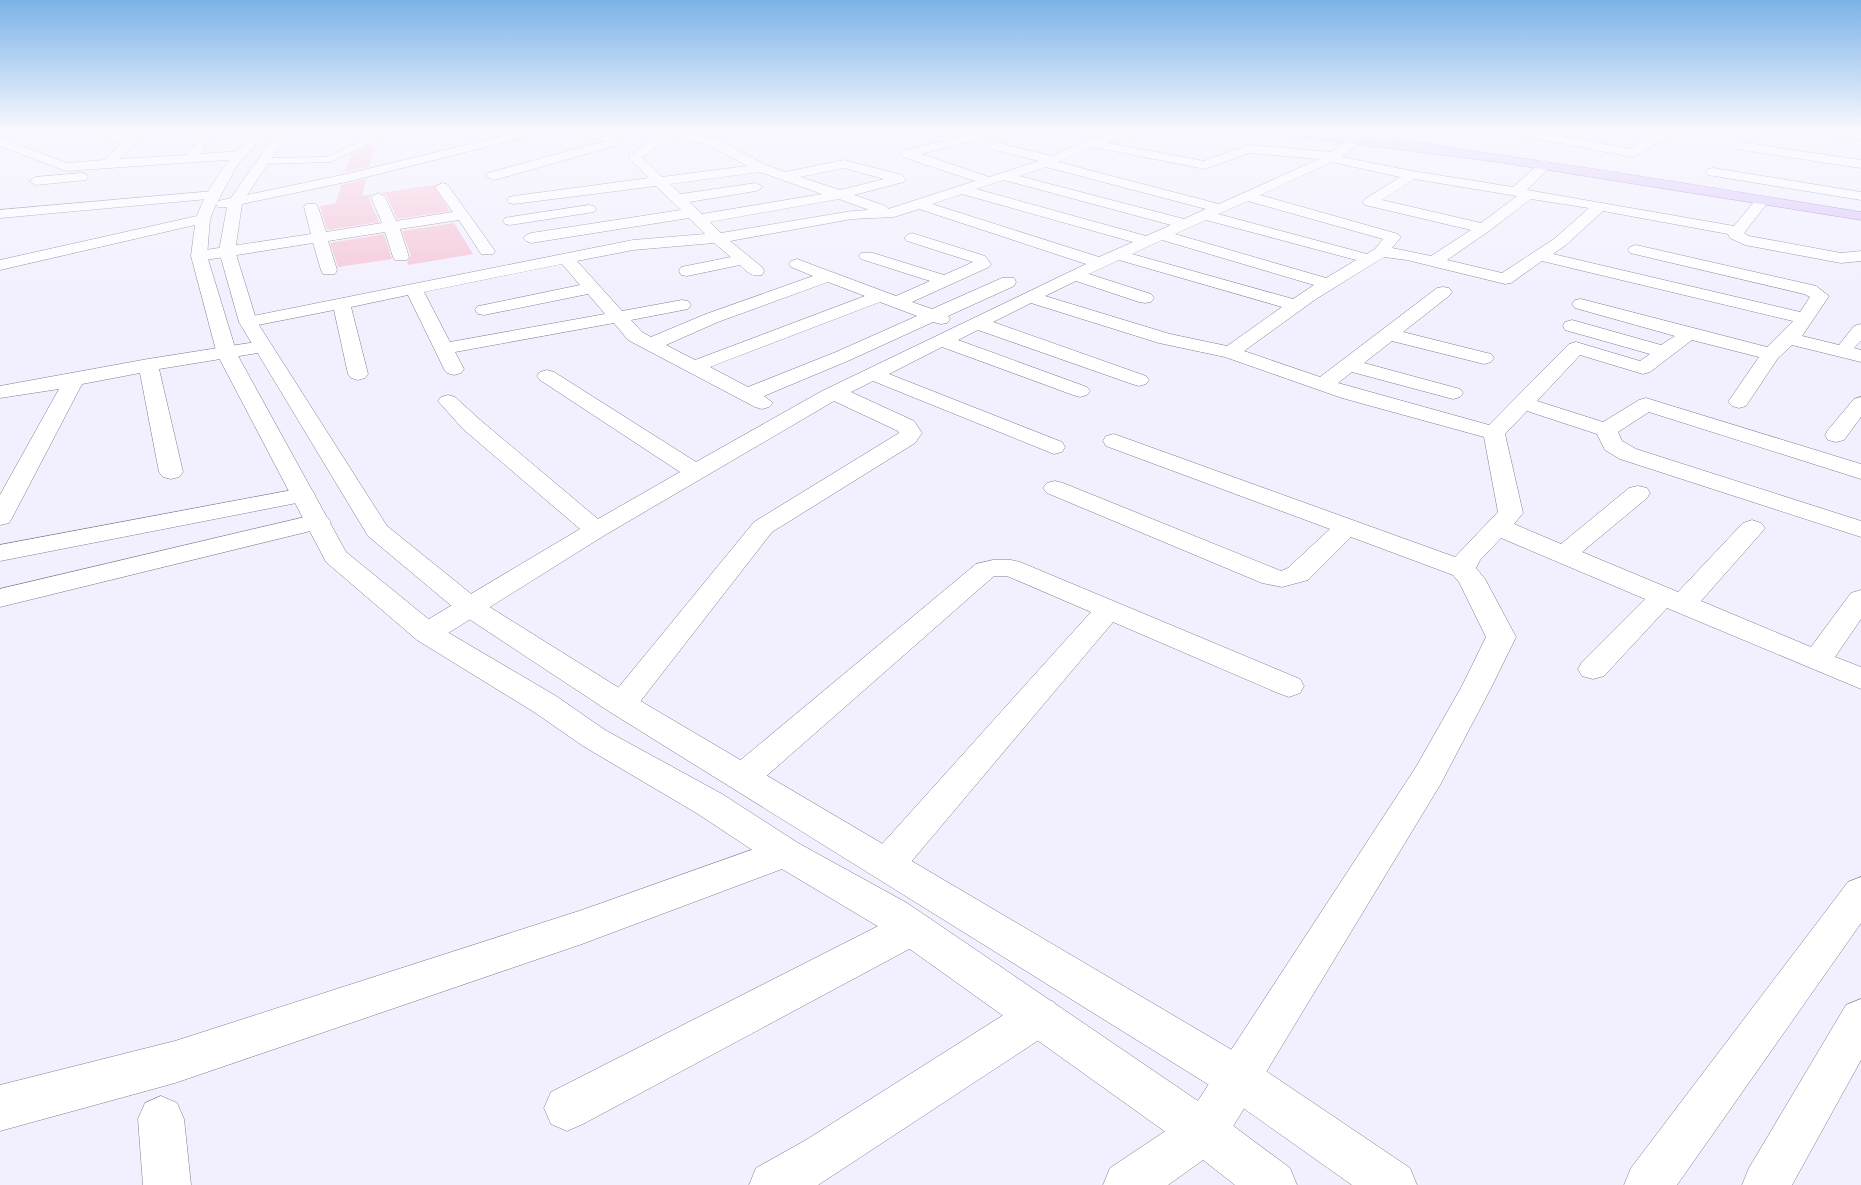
<svg xmlns="http://www.w3.org/2000/svg" width="1861" height="1185" font-family="'Nunito Sans',sans-serif">
  <style>
    .building { fill: #f6c7d8 }
    .lines { fill: none; stroke-linecap: round; stroke-linejoin: round }
    .lane-casing { stroke: #807e8d; stroke-width: 1 }
    .street-casing { stroke: #807e8d; stroke-width: 1 }
    .secondary-casing { stroke: #807e8d; stroke-width: 1 }
    .primary-casing { stroke: #8e77b0; stroke-width: 1 }
    .lane { fill: #fff; fill-rule: evenodd }
    .street { fill: #fff; fill-rule: evenodd }
    .secondary { fill: #fff; fill-rule: evenodd }
    .primary { fill: #dcc7fa; fill-rule: evenodd }
  </style>
  <rect width="100%" height="100%" fill="#f2f0fe"/>
  <!-- building -->
  <path class="building" d="M370,145L374,146L369,167L345,172L351,154Z
    M366,179L362,196L372,194L369,198L379,222L327,230L320,206L336,203L341,185Z
    M433,185L450,211L397,219L387,196L381,193Z
    M454,223L473,254L408,265L407,262L411,256L402,231Z
    M384,234L392,259L338,267L330,243Z"/>
  <g class="lines">
    <defs>
      <path id="lane" d="M389,129H400L330,162L262,164L258,161L262,158L326,157Z"/>
      <path id="street" d="M85,129H103L126,137L133,129H146L134,145L119,159L187,155L204,129H216L200,154L240,151L246,155L240,159L66,171L0,146V138L67,163L104,160L121,143L87,131Z
        M566,129H587L616,136L620,142L618,145L498,179L493,180L486,176L488,173L605,141L568,131Z
        M659,129H675L719,140L766,165L785,172L844,160L902,175L906,179L904,182L854,195L886,206L888,209L975,181L903,157L901,154L903,151L992,129H1013L1011,131L921,154L989,177L1039,161L991,149L989,146L991,143L995,142L1052,156L1088,140L1134,129H1155L1153,131L1107,143L1204,161L1248,145L1332,152C1353,136 1360,129 1387,129L1362,141L1342,157L1412,171L1513,187L1541,162L1546,161L1552,165L1527,190L1734,226L1757,198H1767L1769,201L1744,233L1749,236L1841,253L1861,251V261L1841,263L1745,245L1730,238L1728,234L1603,211L1566,245L1553,254L1800,312L1810,297L1804,294L1630,253L1628,250L1630,247L1636,245L1816,286L1829,296L1802,336L1839,345L1854,326L1861,324V341L1854,348L1861,350V362L1792,345L1778,358L1746,406L1739,408L1732,406L1728,402L1759,357L1692,340L1650,372L1643,374L1580,355L1537,401L1603,422L1639,400L1646,398L1861,464V479L1649,412L1618,432L1622,441L1636,449L1861,521V537L1620,459L1605,450L1597,434L1527,411L1505,434L1523,513L1514,524L1561,544L1629,488L1638,486L1647,488L1650,493L1647,498L1582,552L1678,592L1743,523L1752,520L1761,523L1765,528L1761,533L1701,601L1811,647L1851,593L1861,590V619L1835,657L1861,667V689L1667,608L1604,676L1593,679L1582,676L1578,669L1582,662L1645,599L1501,538L1480,560L1476,568L1485,579L1516,637L1492,686L1440,785L1220,1148L1168,1185H1103L1110,1168L1188,1116L1416,767L1462,686L1486,637L1459,582L1453,575L1351,537L1308,580L1282,587L1262,583L1047,493L1043,488L1047,483L1055,481L1063,483L1281,571L1288,568L1330,529L1106,446L1103,441L1106,436L1114,434L1455,557L1498,512L1484,437L1342,398L1225,357L1159,343L1031,303L993,322L1146,376L1149,380L1146,384L1139,386L1132,384L978,330L958,340L1087,387L1090,391L1087,395L1080,397L1073,395L942,347L889,374L1062,442L1065,447L1062,452L1054,454L873,381L851,392L914,421L922,433L915,443L772,532L632,712L621,715L610,712L605,704L754,522L899,433L898,431L834,401L605,535L437,640L427,642L417,640L413,633L417,626L580,529L463,429L438,401L441,397L448,395L455,397L479,419L598,519L680,472L540,380L537,376L540,372L547,370L554,372L696,462L822,391L1086,264L919,209L894,217L852,219L730,241L762,267L764,271L762,275C752,277 747,272 740,265L687,276L681,275L679,271L681,267L731,257L714,243L633,250L577,261L622,311L682,300L688,301L691,305L688,309L631,320L642,332L651,337L706,314L813,276L791,267L789,264L791,261L797,259L896,296L930,281L861,259L859,256L861,253H873L944,275L973,262L907,241L904,238L907,235L912,233L985,256L991,264L989,267L912,302L932,309L1002,278H1014L1016,282L1014,286L948,316L950,319L947,323L941,324L933,322L850,360L764,396L773,403L769,407L762,409L755,407L628,340L614,323L455,352L464,369L461,373L454,375L447,373L444,369L408,295L351,307L368,374L365,378L358,380L351,378L348,374L334,310L248,327L242,326L239,322L242,318L248,317L633,240L705,234L689,218L531,243L526,241L523,238L526,235L531,233L681,210L656,186L514,204L509,203L507,200L509,197L514,196L649,178L628,157L657,135ZM669,135L711,146L747,166L662,177L642,157L666,140ZM1093,147L1205,169L1249,153L1319,159L1219,204L1058,162ZM1332,162L1400,177L1365,199L1363,202L1365,205L1471,230L1431,256L1392,248L1401,237L1398,234L1260,195ZM1046,167L1206,209L1184,219L1019,176ZM844,168L884,179L840,190L800,177ZM760,172L822,194L702,214L689,202L756,191L763,187L756,183L681,194L670,184ZM1414,179L1517,196L1481,223L1382,200ZM1004,180L1171,225L1146,236L976,189ZM962,194L1133,242L1099,257L932,204ZM839,199L869,210L852,211L721,233L710,222ZM1531,199L1589,208L1554,239L1502,273L1447,260L1489,231ZM1248,201L1383,239L1375,249L1367,254L1218,214ZM1206,220L1356,260L1326,278L1175,234ZM1162,240L1314,285L1293,299L1132,254ZM1384,257L1407,260L1505,284L1511,283L1542,261L1793,321L1767,347L1581,299L1575,300L1572,304L1575,308L1675,336L1661,345L1572,320L1565,322L1563,326L1565,330L1650,354L1640,361L1576,342L1569,344L1489,425L1338,383L1352,372L1453,399L1460,397L1463,393L1460,389L1364,363L1392,341L1484,364L1491,362L1494,358L1491,354L1403,332L1449,296L1452,292L1449,288L1443,287L1437,288L1320,377L1244,351L1316,299ZM1119,260L1282,307L1227,346L1170,334L1045,296L1076,281L1139,302L1145,303L1151,302L1154,298L1151,294L1089,274ZM562,264L580,285L484,305L478,306L475,310L478,314L484,315L588,294L605,314L450,342L424,292ZM828,282L865,296L695,360L666,345L718,322ZM880,302L917,316L836,352L748,387L710,367Z
        M1397,129H1414L1383,144H1375L1373,141L1375,138Z
        M1501,129H1526L1630,149L1660,132L1654,129H1724L1718,133L1674,134L1632,157L1507,133Z
        M1836,129H1850L1849,131L1861,132V140L1835,136L1833,133Z
        M1740,142L1861,160V168L1736,149L1734,146L1736,143Z
        M1713,168L1861,192V200L1708,175L1706,172L1708,169Z
        M81,173L86,174L88,177L86,180L36,185L29,181L36,177Z
        M442,183L447,184L495,251L493,254H481L459,220L400,229L409,257L407,260H395L393,257L385,232L328,241L337,270L335,274H323L321,270L313,243L199,261L193,259L191,256L193,253L199,251L311,234L304,207L306,204H316L318,207L326,232L382,223L371,197L378,193L385,197L396,221L453,212L435,187Z
        M214,191L219,192L221,195L219,198L0,218V210Z
        M589,205L594,206L596,209L594,212L510,225L505,224L503,221L505,218L510,217Z
        M263,341L270,343L273,347L270,351L159,369L183,472L179,477L171,479L163,477L159,472L140,373L82,384L12,518L9,523L0,525V495L59,389L0,398V386L148,359Z
        M1861,397V417L1844,440L1836,442L1828,440L1825,435L1828,430L1854,399Z
        M303,488L312,490L315,495L312,500L0,561V545Z
        M318,514L327,517L331,522L327,527L0,607V589Z
        M993,560H1011L1020,562L1300,679L1304,686L1300,693L1289,697L1278,693L1113,622L900,875L887,879L874,875L869,864L874,853L1091,612L1007,576H994L755,786L743,790L731,786L726,777L731,768L976,564Z
        M785,838L798,843L803,853L798,863L582,944L175,1083L0,1131V1085L175,1041L582,910Z
        M912,911L926,916L931,928L926,940L583,1124L567,1131L551,1124L544,1108L551,1092L898,916Z
        M1039,996L1054,1002L1060,1016L1054,1030L838,1172L818,1185H749L756,1168L806,1140L1024,1002Z
        M161,1096L177,1103L184,1119L191,1185H143L138,1119L145,1103Z"/>
      <path id="secondary" d="M257,129H270L238,164L216,204L218,201L231,198L279,129H291L247,195L351,173L530,129H551L549,131L351,181L242,204L235,251L257,322L387,526L480,601L632,696L1254,1063L1410,1168L1417,1185H1352L1222,1093L610,712L460,613L368,536L239,322L219,251L227,207H218L216,204L210,219L207,256L237,354L346,552L437,626L556,696L605,730L722,794L798,843L907,903L1220,1116L1290,1168L1297,1185H1235L1188,1148L879,927L772,863L698,814L583,746L534,712L417,640L326,562L217,354L191,256L195,225L0,270V260L197,216C209,182 233,155 257,129Z
        M1861,877V923L1677,1185H1624L1631,1168L1848,882Z
        M1861,999V1060L1792,1185H1742L1749,1168L1846,1005Z"/>
      <path id="primary" d="M1262,129C1344,129 1426,144 1506,156C1625,173 1743,193 1861,212V220L1491,161L1268,133Z"/>
    </defs>
    <!-- lane casing -->
    <use href="#lane" class="lane-casing"/>
    <!-- street casing -->
    <use href="#street" class="street-casing"/>
    <!-- secondary casing -->
    <use href="#secondary" class="secondary-casing"/>
    <!-- primary casing -->
    <use href="#primary" class="primary-casing"/>
    <!-- lane -->
    <use href="#lane" class="lane"/>
    <!-- street -->
    <use href="#street" class="street"/>
    <!-- secondary -->
    <use href="#secondary" class="secondary"/>
    <!-- primary -->
    <use href="#primary" class="primary"/>
  </g>
  <!-- sky -->
  <linearGradient id="sky" x2="0" y2="1"><stop stop-color="#7bb3e7"/><stop offset="0.44" stop-color="#f9f8ff"/><stop offset="1" stop-color="#f9f8ff" stop-opacity="0"/></linearGradient>
  <rect width="1861" height="295" fill="url(#sky)"/>
</svg>
